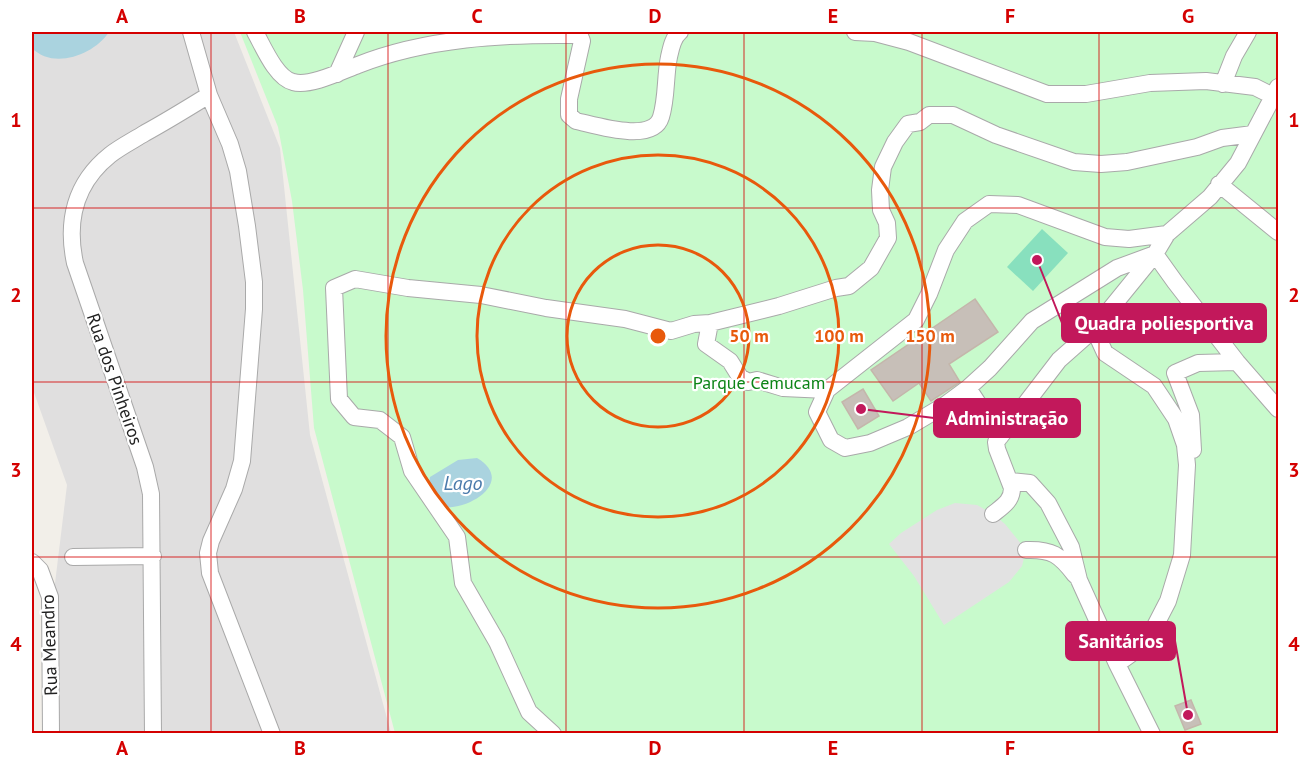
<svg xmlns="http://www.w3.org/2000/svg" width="1310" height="765" font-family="'PT Sans',sans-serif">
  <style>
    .residential { fill: #e0dfdf }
    .park { fill: #c8facc }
    .pitch { fill: #88e0be }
    .parking { fill: #e2e2e2 }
    .water { fill: #aad3df }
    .building { fill: #c7bfb8; stroke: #c4b6ab; stroke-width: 1.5 }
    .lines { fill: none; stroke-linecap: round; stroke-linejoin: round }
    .minor-casing { stroke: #a9a9a9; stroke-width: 18 }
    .minor { stroke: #fff; stroke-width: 16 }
    .grid { fill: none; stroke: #d40000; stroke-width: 1.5; stroke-opacity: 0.55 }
    .ring { fill: none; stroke: #e8590c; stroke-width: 3 }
    .labels { text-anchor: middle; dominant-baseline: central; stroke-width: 4.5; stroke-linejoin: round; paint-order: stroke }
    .street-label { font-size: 18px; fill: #222; stroke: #fff }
    .park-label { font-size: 18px; fill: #0c8416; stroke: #fff }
    .water-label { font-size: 20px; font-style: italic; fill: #4a7aab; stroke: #fff }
    .centre { fill: #e8590c; stroke: #fff; stroke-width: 3 }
    .ring-label { font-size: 18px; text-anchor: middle; font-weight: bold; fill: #e8590c; stroke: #fff; stroke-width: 4.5; stroke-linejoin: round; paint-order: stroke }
    .leader { fill: none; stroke: #c2185b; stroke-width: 2 }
    .callout-dot { fill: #c2185b; stroke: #fff; stroke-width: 2 }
    .callout { fill: #c2185b; stroke: #c2185b; stroke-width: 2 }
    .callout-label { font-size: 20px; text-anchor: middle; font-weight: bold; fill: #fff }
    .neatline { fill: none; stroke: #d40000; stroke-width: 2 }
    .grid-label { font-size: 20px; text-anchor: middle; font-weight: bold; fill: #d40000 }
  </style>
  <rect width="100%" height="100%" fill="#f2efe9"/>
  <!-- residential -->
  <path class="residential" d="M32,32H234L280,148L310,435L391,733H46V657L67,485L32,387Z"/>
  <!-- park -->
  <path class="park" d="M240,32H1278V733H395L314,428L303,290L292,201L278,127Z"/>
  <!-- pitch -->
  <path class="pitch" d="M1042,229L1068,253L1033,291L1007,267Z"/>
  <!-- parking -->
  <path class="parking" d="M955,503L977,505L993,514L1005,524L1026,550L1022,566L1009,582L944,625L914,576L889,544L901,533L937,510Z"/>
  <!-- water -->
  <path class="water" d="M32,32H109C94,55 53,70 32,48Z
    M477,458C516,481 469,512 440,507L428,490L430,477L458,460Z"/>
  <!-- building -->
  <path class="building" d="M975,299L998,332L949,364L960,382L931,401L919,383L893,401L871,370Z
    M863,389L879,416L858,429L842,402Z
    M1191,700L1201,724L1185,730L1175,706Z"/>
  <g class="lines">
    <defs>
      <path id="minor" d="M191,32L209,95L230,144L238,171L247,226L254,282V309L242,461L234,489L211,541L208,553L210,573L272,734
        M255,32C263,46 276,78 293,82C310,87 342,71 358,65C426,38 504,34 576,35L580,36L582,41L569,99V115L576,121C595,125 653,144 661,117C667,98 665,76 669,57C671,48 673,37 680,32
        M855,32L875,33L909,42L1047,94H1086L1150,83L1206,81L1255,87L1269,94L1272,101
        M337,74L356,32
        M1223,84L1234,56L1248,32
        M1219,184L1278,232
        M1167,234L1129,239L1105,237L1018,205L989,204L965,221L946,250L929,294L916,320L827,390L817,412L831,440L845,448L870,443L908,427L945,405L968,388L990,368L1032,321L1117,268L1155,254L1175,282L1237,362L1278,409
        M710,323L706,344L730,361L740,377L748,382L757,380L783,388L827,390
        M1094,329L1105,353L1154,386L1176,419L1185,445L1187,465L1182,555L1168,601L1153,630L1131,654L1117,664
        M968,388L1000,437
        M1193,450L1191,415L1175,373L1198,363L1237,362
        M1010,481L1030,483L1048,503L1071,547L1079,580L1117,664L1152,734
        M993,514C1003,506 1012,501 1012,488L997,449L996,442L1000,437L1059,360L1094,329L1155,254L1167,234L1210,197L1238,163L1278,87
        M1026,550C1052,549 1060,555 1075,575
        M73,557L153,556
        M32,562L40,570L50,597L51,734
        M153,734L151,494L145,467L75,263C66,221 75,183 110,155C120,147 134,140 145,133C167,121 188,108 209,95
        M553,734L529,712L497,642L463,583L457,537L412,471L402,437L380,420L354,417L339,399L334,288L355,279L408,288L481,295L546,308L625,319L671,331L694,324L710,323L779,306L836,288L849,286L871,268L888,238L887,223L881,210L880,190L883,167L895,142L908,124L920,122L929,115H953L996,135L1074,162L1101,164L1127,162L1197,147L1222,138L1253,134"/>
    </defs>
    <!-- minor casing -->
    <use href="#minor" class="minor-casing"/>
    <!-- minor -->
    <use href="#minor" class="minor"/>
  </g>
  <!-- grid -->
  <path class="grid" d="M211,32V734M388,32V734M566,32V734M744,32V734M922,32V734M1099,32V734M32,208H1278M32,382H1278M32,557H1278"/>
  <!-- distance rings -->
  <g class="ring">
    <circle cx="658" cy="336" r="91"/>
    <circle cx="658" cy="336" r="181"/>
    <circle cx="658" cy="336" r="272"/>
  </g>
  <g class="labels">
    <!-- street labels -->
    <g class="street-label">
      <text transform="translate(115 379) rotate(71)">Rua dos Pinheiros</text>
      <text transform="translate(49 645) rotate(-92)">Rua Meandro</text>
    </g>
    <!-- park labels -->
    <g class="park-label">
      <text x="759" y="382">Parque Cemucam</text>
    </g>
    <!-- water labels -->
    <g class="water-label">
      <text x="463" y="483">Lago</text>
    </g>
  </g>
  <circle cx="658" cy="336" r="9" class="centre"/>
  <g class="ring-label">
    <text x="749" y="342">50 m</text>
    <text x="839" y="342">100 m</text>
    <text x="930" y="342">150 m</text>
  </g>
  <!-- callouts -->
  <path class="leader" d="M1037 260L1062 323M861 409L934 418M1188 715L1175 641"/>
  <g class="callout-dot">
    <circle cx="1037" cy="260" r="6"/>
    <circle cx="861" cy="409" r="6"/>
    <circle cx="1188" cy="715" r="6"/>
  </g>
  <g class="callout">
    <rect x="1062" y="304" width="204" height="38" rx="6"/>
    <rect x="934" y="399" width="146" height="38" rx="6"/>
    <rect x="1066" y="622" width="109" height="38" rx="6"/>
  </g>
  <g class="callout-label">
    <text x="1164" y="330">Quadra poliesportiva</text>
    <text x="1007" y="425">Administração</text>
    <text x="1121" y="648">Sanitários</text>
  </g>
  <!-- border -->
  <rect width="1310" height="765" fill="none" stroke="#ffffff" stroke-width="66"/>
  <rect x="33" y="33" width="1244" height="699" class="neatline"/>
  <g class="grid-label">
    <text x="122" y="23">A</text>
    <text x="300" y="23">B</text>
    <text x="477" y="23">C</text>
    <text x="655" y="23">D</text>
    <text x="833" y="23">E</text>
    <text x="1010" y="23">F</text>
    <text x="1188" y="23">G</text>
    <text x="16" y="127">1</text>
    <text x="1294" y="127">1</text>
    <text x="16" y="302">2</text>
    <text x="1294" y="302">2</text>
    <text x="16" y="477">3</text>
    <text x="1294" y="477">3</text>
    <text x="16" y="651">4</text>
    <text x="1294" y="651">4</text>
    <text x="122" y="755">A</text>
    <text x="300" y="755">B</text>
    <text x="477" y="755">C</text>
    <text x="655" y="755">D</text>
    <text x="833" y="755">E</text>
    <text x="1010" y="755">F</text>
    <text x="1188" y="755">G</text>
  </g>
</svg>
